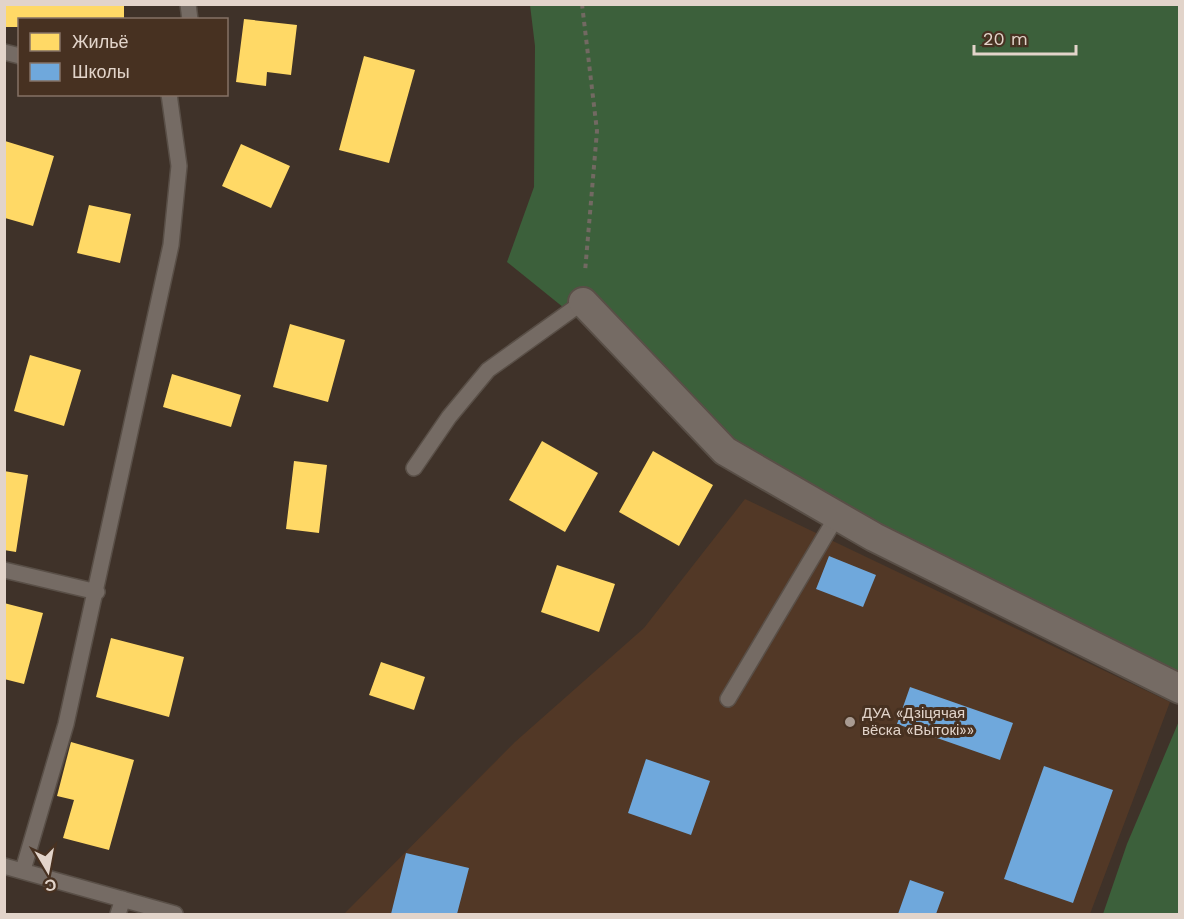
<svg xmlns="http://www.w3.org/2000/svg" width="1184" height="919" font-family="'Work Sans',sans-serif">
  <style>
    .built { fill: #523826 }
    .green { fill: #3c603b }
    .homes { fill: #ffd966 }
    .schools { fill: #6fa8dc }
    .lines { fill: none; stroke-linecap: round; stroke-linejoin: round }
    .service-casing { stroke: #594f47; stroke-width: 18 }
    .minor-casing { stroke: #594f47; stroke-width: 32 }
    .path { stroke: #726962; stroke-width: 4; stroke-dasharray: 4.5 4.5; stroke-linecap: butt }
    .service { stroke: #756b64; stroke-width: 15 }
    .minor { stroke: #756b64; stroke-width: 28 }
    .poi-dot { fill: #a99b92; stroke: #473121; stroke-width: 2 }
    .labels { text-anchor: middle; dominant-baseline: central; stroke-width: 6; stroke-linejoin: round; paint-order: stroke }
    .poi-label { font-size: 15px; fill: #e2d4ca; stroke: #473121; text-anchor: start }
  </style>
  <rect width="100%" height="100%" fill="#3f3229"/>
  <!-- built -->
  <path class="built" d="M745,499L1170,702L1090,914H344L515,742L644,628Z"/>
  <!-- green -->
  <path class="green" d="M530,5H1179V689L725,451L610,345L507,262L534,187L535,46Z
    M1179,721V914H1103L1127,844Z"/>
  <!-- homes -->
  <path class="homes" d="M4,4H124V20H20V27H4Z
    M244,19L297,25L291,75L267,72L266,86L236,82Z
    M364,56L415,70L389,163L339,150Z
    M5,141L54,156L33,226L5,218Z
    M241,144L290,166L271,208L222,186Z
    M89,205L131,214L120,263L77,253Z
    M290,324L345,340L328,402L273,387Z
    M30,355L81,370L64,426L14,411Z
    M172,374L241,395L231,427L163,407Z
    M542,441L598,473L565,532L509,500Z
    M653,451L713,485L679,546L619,512Z
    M294,461L327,465L319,533L286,529Z
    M4,471L28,475L16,552L4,550Z
    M557,565L615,584L599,632L541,612Z
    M4,603L43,613L24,684L4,679Z
    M111,638L184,657L169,717L96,697Z
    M381,662L425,677L414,710L369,695Z
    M71,742L134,760L109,850L63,838L74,800L57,796Z"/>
  <!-- schools -->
  <path class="schools" d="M829,556L876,575L863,607L816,589Z
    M910,687L1013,723L1000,760L897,724Z
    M646,759L710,781L691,835L628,813Z
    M1044,766L1113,790L1073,903L1004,879Z
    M406,853L469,868L457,914H391Z
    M910,880L944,892L936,914H898Z"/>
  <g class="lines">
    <defs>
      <path id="service" d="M188,4L190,20
        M4,52L20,56
        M414,468L449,417L488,370L583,302
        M4,570L97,592
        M728,699L837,516
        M4,866L175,914
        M23,870L66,724L171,245L179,166L169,94
        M118,914L123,899"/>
      <path id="minor" d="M583,302L725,451L874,537L1180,689"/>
    </defs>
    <!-- service casing -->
    <use href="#service" class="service-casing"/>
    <!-- minor casing -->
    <use href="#minor" class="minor-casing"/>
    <!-- path -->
    <path class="path" d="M582,4L597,131L585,272"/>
    <!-- service -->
    <use href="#service" class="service"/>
    <!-- minor -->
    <use href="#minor" class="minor"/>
  </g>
  <!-- markers -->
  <circle class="poi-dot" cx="850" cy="722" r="6"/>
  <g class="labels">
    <!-- poi labels -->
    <g class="poi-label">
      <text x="862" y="713">ДУА «Дзіцячая<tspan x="862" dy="17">вёска «Вытокі»»</tspan></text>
    </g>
  </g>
  <!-- border -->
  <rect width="1184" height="919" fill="none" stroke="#e2d4ca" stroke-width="12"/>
  <!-- legend -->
  <rect x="18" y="18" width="210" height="78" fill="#473121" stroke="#857265" stroke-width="1.5"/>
  <rect x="30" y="33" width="30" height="18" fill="#ffd966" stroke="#857265" stroke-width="1.5"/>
  <text x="72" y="48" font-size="18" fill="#e2d4ca">Жильё</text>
  <rect x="30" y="63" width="30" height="18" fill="#6fa8dc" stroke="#857265" stroke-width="1.5"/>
  <text x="72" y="78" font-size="18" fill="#e2d4ca">Школы</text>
  <!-- north arrow -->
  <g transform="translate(48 871) rotate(170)" stroke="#473121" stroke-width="4.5" paint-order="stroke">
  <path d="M0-4.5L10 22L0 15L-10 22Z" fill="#e2d4ca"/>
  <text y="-9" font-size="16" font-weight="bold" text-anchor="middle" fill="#e2d4ca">С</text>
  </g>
  <!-- scale -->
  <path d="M974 45v9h102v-9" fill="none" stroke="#e2d4ca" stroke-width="3"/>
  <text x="983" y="45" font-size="18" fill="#e2d4ca" stroke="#473121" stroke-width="4.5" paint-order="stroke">20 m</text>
</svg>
